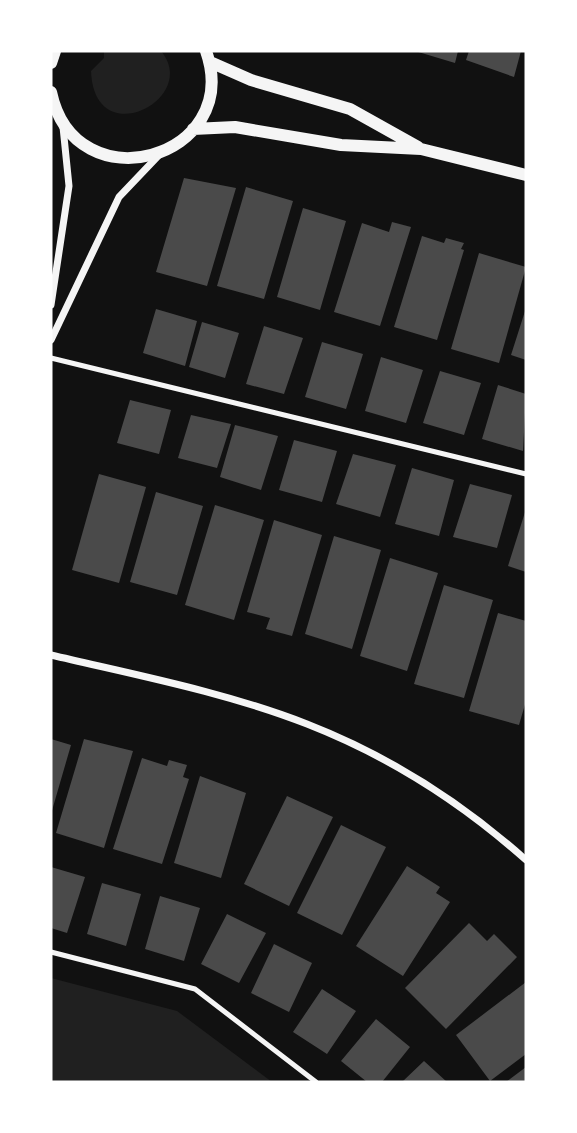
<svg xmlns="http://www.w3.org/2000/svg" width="577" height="1133" font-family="'PT Sans Narrow',sans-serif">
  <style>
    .green { fill: #202020 }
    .building { fill: #4a4a4a }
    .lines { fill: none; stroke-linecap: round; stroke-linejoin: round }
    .service { stroke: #f5f5f5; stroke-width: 5 }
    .minor { stroke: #f5f5f5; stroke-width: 7 }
    .tertiary { stroke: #f5f5f5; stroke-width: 12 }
  </style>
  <rect width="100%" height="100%" fill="#111"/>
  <!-- green -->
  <path class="green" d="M104,51H161C201,99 94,154 91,71L104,58Z
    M51,978L177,1011L272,1082H51Z"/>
  <!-- building -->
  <path class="building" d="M415,51H458L455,63Z
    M469,51H521L514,77L466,60Z
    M184,178L236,188L207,286L156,272Z
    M246,187L293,201L264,299L217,286Z
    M303,208L346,221L320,310L277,297Z
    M392,222L411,227L380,326L334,312L362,223L389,232Z
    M422,236L444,243L446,238L464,243L461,249L464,250L437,340L394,327Z
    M479,253L526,267L499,363L451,349Z
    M526,308V360L511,355Z
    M156,309L197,321L185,366L143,353Z
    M202,322L239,333L225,378L189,367Z
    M264,326L303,338L284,394L246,384Z
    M322,342L363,354L346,409L305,397Z
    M381,357L423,370L406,423L365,411Z
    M440,371L481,383L464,435L423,423Z
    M498,385L526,394L523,451L482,439Z
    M130,400L171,410L159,454L117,443Z
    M191,415L231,424L217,468L178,458Z
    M235,425L278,436L261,490L220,477Z
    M294,440L337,451L322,502L279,490Z
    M353,454L396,465L380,517L336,504Z
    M412,468L454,480L439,536L395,524Z
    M99,474L146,487L119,583L72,570Z
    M470,484L512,495L497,548L453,537Z
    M156,492L203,506L177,595L130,582Z
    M215,505L264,520L234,620L185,605Z
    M526,509V572L508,566Z
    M274,520L322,535L292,636L266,629L270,618L247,612Z
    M334,536L381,550L352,649L305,634Z
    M390,558L438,573L407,671L360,656Z
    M444,585L493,600L464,698L414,684Z
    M498,613L526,621V701L519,725L469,711Z
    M51,739L71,745L51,814Z
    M84,739L133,751L104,848L56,833Z
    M142,758L167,766L169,760L187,765L183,777L189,779L162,864L113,849Z
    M200,776L246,793L221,878L174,863Z
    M287,796L333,817L289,906L244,884Z
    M341,825L386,847L342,935L297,913Z
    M407,866L440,887L436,893L450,902L403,976L356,946Z
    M51,867L85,877L67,933L51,928Z
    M102,883L141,894L126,946L87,934Z
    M160,896L200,908L184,961L145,949Z
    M227,914L266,933L239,983L201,964Z
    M469,923L487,941L494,934L517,957L446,1029L405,988Z
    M274,944L312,963L289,1012L251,993Z
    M526,982V1054L490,1081L456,1035Z
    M322,989L356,1011L327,1054L293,1032Z
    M376,1019L410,1047L382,1082H367L341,1061Z
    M424,1061L447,1082H402Z
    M526,1067V1082H506Z"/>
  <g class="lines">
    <!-- service -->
    <path class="service" d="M51,358L526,474
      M51,952L195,989L316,1082"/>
    <!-- minor -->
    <path class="minor" d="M51,305L69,186L63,127
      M51,340L119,197L159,155
      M51,655C136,675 225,692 307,724C389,756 461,802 526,860"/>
    <!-- tertiary -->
    <path class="tertiary" d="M210,62L251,80L350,109L418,147
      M51,63L55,51
      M51,92C75,206 244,159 206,51
      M193,129L235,127L341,145L421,149L526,175"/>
  </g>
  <!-- border -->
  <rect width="577" height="1133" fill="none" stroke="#ffffff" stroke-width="105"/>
</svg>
